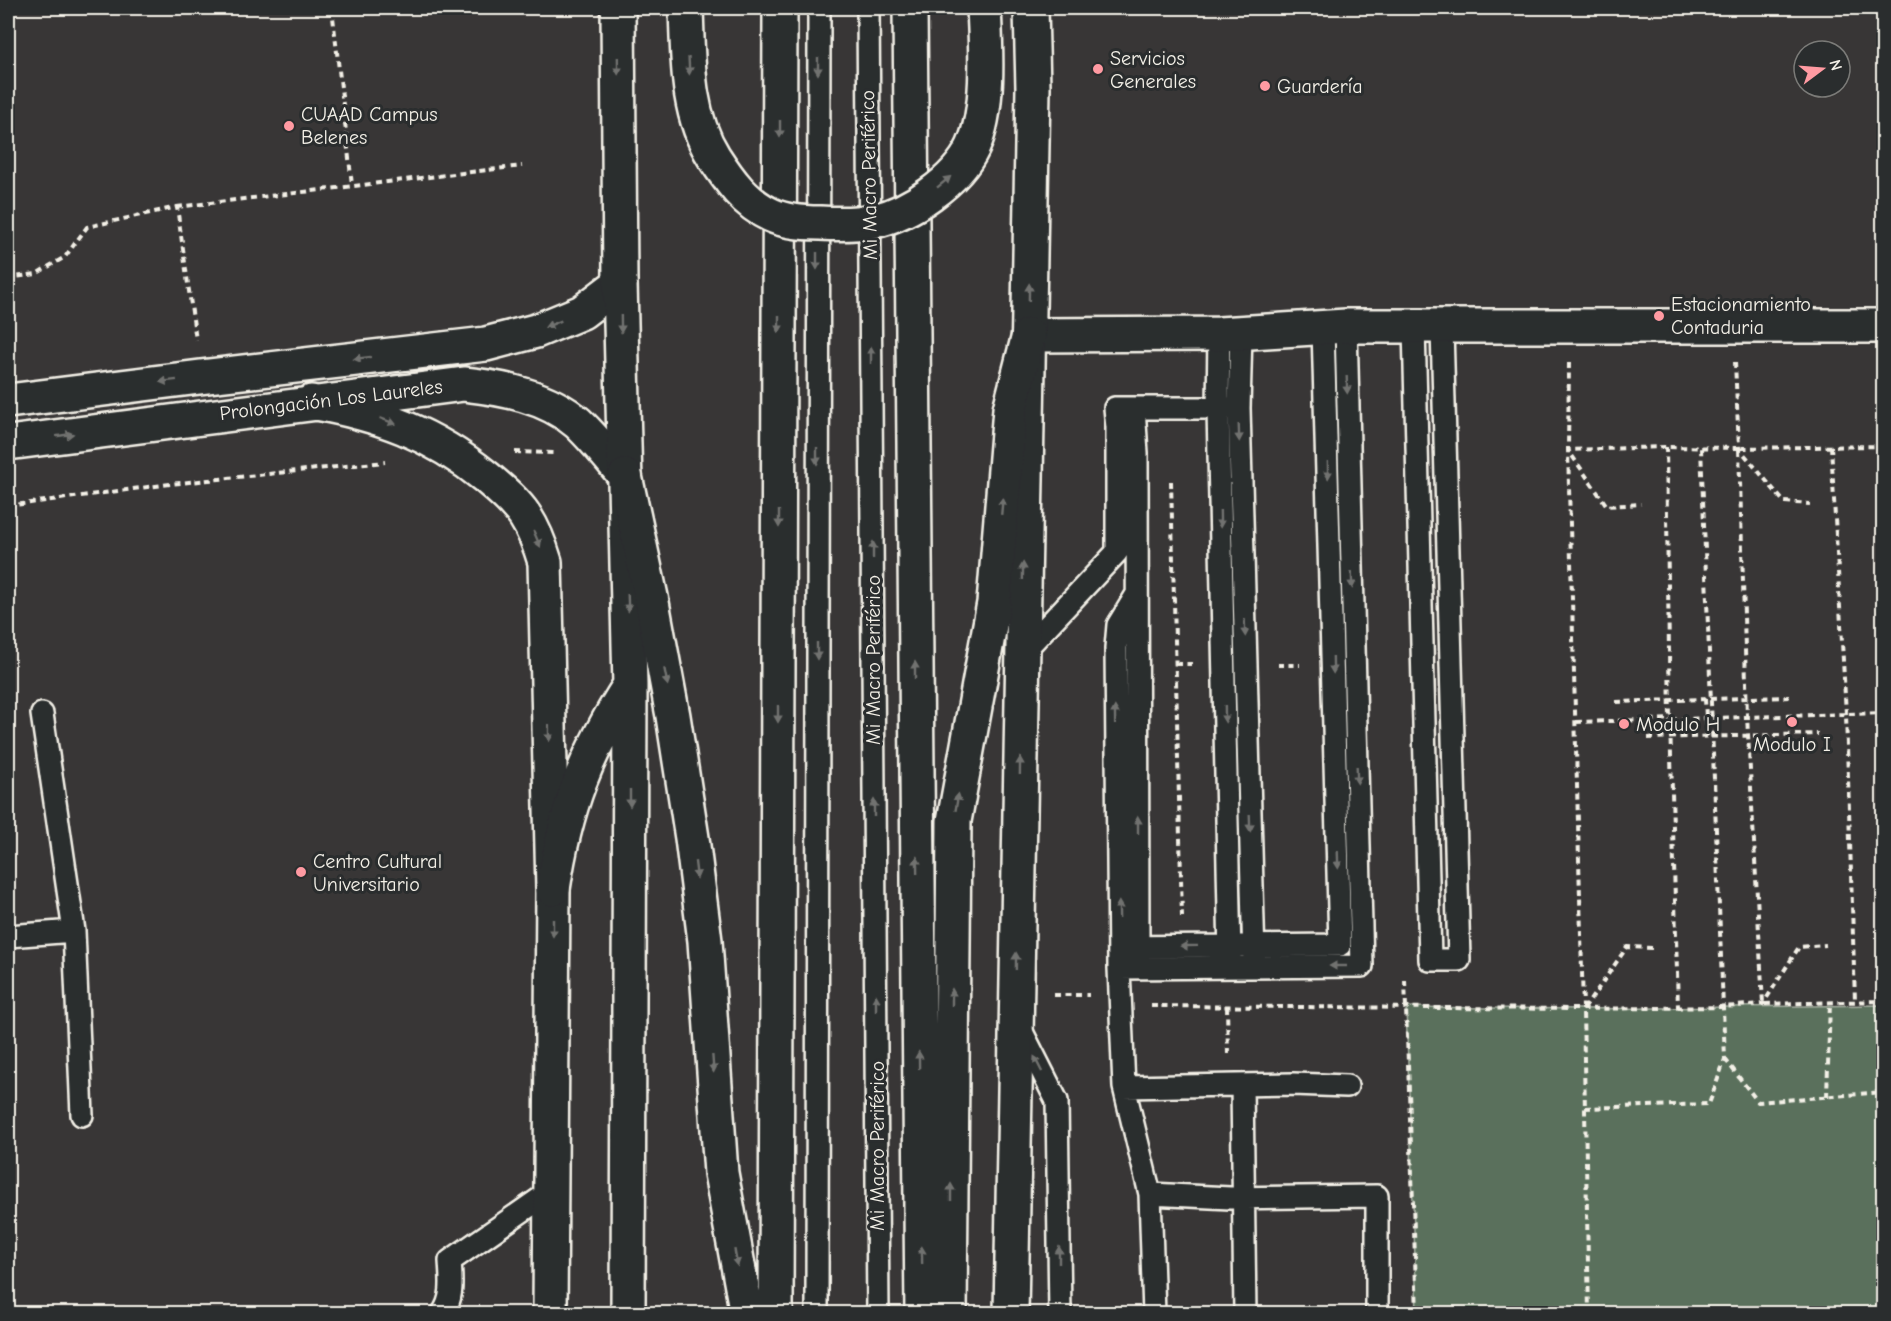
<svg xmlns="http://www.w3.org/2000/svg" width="1891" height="1321" font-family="'Comic Neue',sans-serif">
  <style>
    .green { fill: #5a705c; stroke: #a7b0a2; stroke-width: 1.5 }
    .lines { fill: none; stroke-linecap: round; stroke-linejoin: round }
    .service-casing { stroke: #f4f1e8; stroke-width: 26 }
    .minor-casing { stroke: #f4f1e8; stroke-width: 38 }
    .secondary-casing { stroke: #f4f1e8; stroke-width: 38 }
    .motorway-casing { stroke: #f4f1e8; stroke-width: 38 }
    .path { stroke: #f4f1e8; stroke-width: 4; stroke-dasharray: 6 4.5; stroke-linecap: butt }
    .service { stroke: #2a2d2e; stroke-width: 21 }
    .minor { stroke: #2a2d2e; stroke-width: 33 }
    .secondary { stroke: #2a2d2e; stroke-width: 33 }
    .motorway { stroke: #2a2d2e; stroke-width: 33 }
    .secondary-bridge-casing { stroke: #f4f1e8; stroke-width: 38; stroke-linecap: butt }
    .secondary-bridge { stroke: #2a2d2e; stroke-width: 33 }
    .oneway { fill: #71726f }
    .poi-dot { fill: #ff9aa2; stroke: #2a2d2e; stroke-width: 2 }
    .labels { text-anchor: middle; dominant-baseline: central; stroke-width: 6; stroke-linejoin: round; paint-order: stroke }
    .poi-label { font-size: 20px; fill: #f4f1e8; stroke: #2a2d2e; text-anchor: start }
    .street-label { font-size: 20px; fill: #f4f1e8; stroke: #2a2d2e }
  </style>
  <rect width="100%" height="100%" fill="#383636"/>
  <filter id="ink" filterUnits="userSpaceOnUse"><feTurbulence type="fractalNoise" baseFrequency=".0167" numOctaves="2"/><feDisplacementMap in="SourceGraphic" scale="12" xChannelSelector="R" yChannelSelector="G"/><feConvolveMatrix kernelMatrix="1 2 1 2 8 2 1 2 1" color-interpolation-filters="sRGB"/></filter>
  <g filter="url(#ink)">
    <!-- green -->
    <path class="green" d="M1883,1005V1313H1417L1406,1007L1583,1009Z"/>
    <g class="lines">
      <defs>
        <path id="service" d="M868,8L878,1314
          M1414,327L1430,960H1459L1442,328
          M1241,333L1239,408L1254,959
          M1219,334L1218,409L1230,957
          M1134,408L1137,453L1138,959
          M1137,594L1118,625L1116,648L1119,968L1124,1087L1150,1194L1154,1314
          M1022,653L1117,552V427L1115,408H1232
          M42,714L74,931L82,1115
          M8,936L74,931
          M1120,947L1340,945L1323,328
          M1119,968L1362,966L1346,326
          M1019,1026L1057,1101L1060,1314
          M1242,1085L1245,1314
          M1124,1087L1293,1084L1347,1086
          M1150,1194L1230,1198L1377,1196V1314
          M442,1314C454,1299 451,1278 450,1261L551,1191
          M817,1314L819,8"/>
        <path id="minor" d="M1029,335L1219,334L1346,326H1884
          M8,401L200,377L486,344L536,331L582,312L620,283
          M311,402C379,414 432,433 486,477C500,489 515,501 525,516C534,530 540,545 545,562L553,889L550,1314
          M8,443L464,384C502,388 547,396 578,423C595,439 610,458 625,476"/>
        <path id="secondary" d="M618,8L620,283L630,685L628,1314
          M553,889C565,808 586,753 630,685
          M1011,1314L1033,88L1031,8"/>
        <path id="motorway" d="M910,8L922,1314
          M625,476L651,597L673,716L692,838L705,941L721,1173L747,1314
          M776,1314L780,8
          M950,1314L954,821L994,603L1010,409L1029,335"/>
      </defs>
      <!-- service casing -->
      <use href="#service" class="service-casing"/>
      <!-- minor casing -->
      <use href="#minor" class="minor-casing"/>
      <!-- secondary casing -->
      <use href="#secondary" class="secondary-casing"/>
      <!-- motorway casing -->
      <use href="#motorway" class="motorway-casing"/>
      <!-- path -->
      <path class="path" d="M332,8L352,185
        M177,207L522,166
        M8,278L36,274L65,257L87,227L177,207L196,340
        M1735,362L1739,448L1784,502L1810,504
        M1569,363L1568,450L1607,506L1641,504
        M1831,446L1846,714L1855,1001
        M1884,446L1739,448L1747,716L1763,1004L1884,1001
        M1666,447L1670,720L1678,1008
        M515,452L553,453
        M1171,481L1182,917
        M8,506L170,484L385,462
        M1176,664H1192
        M1278,665H1300
        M1616,702L1705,699
        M1576,722L1884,713
        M1707,736L1705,699L1790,697
        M1648,738L1818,734
        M1405,980L1417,1314
        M1054,995H1089
        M1151,1006L1583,1009L1723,1007L1763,1004L1799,947L1826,945
        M1227,1006L1228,1055
        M1584,1009L1627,947L1652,948
        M1725,1059L1758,1102L1884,1092
        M1827,1097L1830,1002
        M1585,1108L1709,1104L1725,1059L1701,448
        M1589,1314L1583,1009L1568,450L1666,447L1739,448"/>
      <!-- service -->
      <use href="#service" class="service"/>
      <!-- minor -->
      <use href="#minor" class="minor"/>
      <!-- secondary -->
      <use href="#secondary" class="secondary"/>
      <!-- motorway -->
      <use href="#motorway" class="motorway"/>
      <defs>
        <path id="secondary-bridge" d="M686,8C688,58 686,113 714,157C729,180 745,203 771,215C786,222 803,223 820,223C838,224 856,224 874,221C910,213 957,181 973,147C990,109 986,48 984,8"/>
      </defs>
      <!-- secondary-bridge casing -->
      <use href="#secondary-bridge" class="secondary-bridge-casing"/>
      <!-- secondary-bridge -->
      <use href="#secondary-bridge" class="secondary-bridge"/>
    </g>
    <!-- one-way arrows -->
    <defs><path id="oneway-solid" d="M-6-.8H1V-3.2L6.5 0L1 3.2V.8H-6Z" transform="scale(1.5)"/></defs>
    <g class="oneway">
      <use href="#oneway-solid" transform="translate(618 66) rotate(89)"/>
      <use href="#oneway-solid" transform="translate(689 66) rotate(87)"/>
      <use href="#oneway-solid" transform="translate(818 66) rotate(90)"/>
      <use href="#oneway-solid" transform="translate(780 129) rotate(90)"/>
      <use href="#oneway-solid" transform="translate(944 182) rotate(-39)"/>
      <use href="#oneway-solid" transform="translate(817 261) rotate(90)"/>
      <use href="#oneway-solid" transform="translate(1029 292) rotate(-89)"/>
      <use href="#oneway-solid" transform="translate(553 324) rotate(158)"/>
      <use href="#oneway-solid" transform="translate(621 324) rotate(89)"/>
      <use href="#oneway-solid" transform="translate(779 324) rotate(90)"/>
      <use href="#oneway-solid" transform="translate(871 355) rotate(-90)"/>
      <use href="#oneway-solid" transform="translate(362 358) rotate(173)"/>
      <use href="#oneway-solid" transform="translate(168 381) rotate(173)"/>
      <use href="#oneway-solid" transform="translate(1347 385) rotate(88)"/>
      <use href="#oneway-solid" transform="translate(388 421) rotate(21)"/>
      <use href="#oneway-solid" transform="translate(1239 433) rotate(88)"/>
      <use href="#oneway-solid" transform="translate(65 435) rotate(-8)"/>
      <use href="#oneway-solid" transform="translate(817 456) rotate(90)"/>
      <use href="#oneway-solid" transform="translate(1328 470) rotate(89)"/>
      <use href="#oneway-solid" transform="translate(1002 506) rotate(-85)"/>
      <use href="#oneway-solid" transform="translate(779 519) rotate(90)"/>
      <use href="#oneway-solid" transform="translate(1220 519) rotate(89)"/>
      <use href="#oneway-solid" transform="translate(537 539) rotate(67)"/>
      <use href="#oneway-solid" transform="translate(873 550) rotate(-90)"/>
      <use href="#oneway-solid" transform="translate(1023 571) rotate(-89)"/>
      <use href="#oneway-solid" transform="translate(1352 580) rotate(88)"/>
      <use href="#oneway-solid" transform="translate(628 603) rotate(88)"/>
      <use href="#oneway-solid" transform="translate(1245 628) rotate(88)"/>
      <use href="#oneway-solid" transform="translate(817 651) rotate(90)"/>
      <use href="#oneway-solid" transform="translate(1333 665) rotate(89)"/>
      <use href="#oneway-solid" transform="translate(915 670) rotate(-90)"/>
      <use href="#oneway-solid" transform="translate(666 677) rotate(79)"/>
      <use href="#oneway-solid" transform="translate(778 714) rotate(90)"/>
      <use href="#oneway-solid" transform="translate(1225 714) rotate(89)"/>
      <use href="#oneway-solid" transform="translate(1115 715) rotate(-91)"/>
      <use href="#oneway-solid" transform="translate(549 733) rotate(89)"/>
      <use href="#oneway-solid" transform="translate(1020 766) rotate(-89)"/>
      <use href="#oneway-solid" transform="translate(1357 775) rotate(88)"/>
      <use href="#oneway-solid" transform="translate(630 798) rotate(90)"/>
      <use href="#oneway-solid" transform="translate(957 802) rotate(-80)"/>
      <use href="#oneway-solid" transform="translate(874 808) rotate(-90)"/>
      <use href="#oneway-solid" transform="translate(1250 823) rotate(88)"/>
      <use href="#oneway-solid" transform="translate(1138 825) rotate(-90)"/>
      <use href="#oneway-solid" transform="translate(1338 860) rotate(88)"/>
      <use href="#oneway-solid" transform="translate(917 865) rotate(-91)"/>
      <use href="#oneway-solid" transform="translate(696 870) rotate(83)"/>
      <use href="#oneway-solid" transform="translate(1119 910) rotate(-91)"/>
      <use href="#oneway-solid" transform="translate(553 928) rotate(90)"/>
      <use href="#oneway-solid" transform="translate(1189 946) rotate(179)"/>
      <use href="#oneway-solid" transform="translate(1016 961) rotate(-89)"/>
      <use href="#oneway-solid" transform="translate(1338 966) rotate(180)"/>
      <use href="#oneway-solid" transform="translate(952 997) rotate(-90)"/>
      <use href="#oneway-solid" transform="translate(876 1003) rotate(-90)"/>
      <use href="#oneway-solid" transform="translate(919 1060) rotate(-91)"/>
      <use href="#oneway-solid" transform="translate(713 1064) rotate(86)"/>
      <use href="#oneway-solid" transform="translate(1038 1064) rotate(-117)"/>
      <use href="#oneway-solid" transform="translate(951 1192) rotate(-90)"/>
      <use href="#oneway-solid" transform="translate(922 1255) rotate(-91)"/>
      <use href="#oneway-solid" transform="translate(1059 1255) rotate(-90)"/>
      <use href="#oneway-solid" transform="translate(736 1258) rotate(80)"/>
    </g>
  </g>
  <!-- markers -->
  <g class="poi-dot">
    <circle cx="1098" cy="69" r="6"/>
    <circle cx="1265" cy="86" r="6"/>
    <circle cx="289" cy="126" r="6"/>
    <circle cx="1659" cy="316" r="6"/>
    <circle cx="1792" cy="722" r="6"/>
    <circle cx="1624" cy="724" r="6"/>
    <circle cx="301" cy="872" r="6"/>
  </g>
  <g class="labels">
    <!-- poi labels -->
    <g class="poi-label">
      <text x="1110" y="58">Servicios<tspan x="1110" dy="23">Generales</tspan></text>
      <text x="1277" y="86">Guardería</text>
      <text x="301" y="114">CUAAD Campus<tspan x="301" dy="23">Belenes</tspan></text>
      <text x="1671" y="304">Estacionamiento<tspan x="1671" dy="23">Contaduria</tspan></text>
      <text x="1636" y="724">Modulo H</text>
      <text x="1792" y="744" text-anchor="middle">Modulo I</text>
      <text x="313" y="861">Centro Cultural<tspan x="313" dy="23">Universitario</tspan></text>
    </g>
    <!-- street labels -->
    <g class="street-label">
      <text transform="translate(869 175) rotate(-91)">Mi Macro Periférico</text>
      <text transform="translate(331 400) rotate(-7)">Prolongación Los Laureles</text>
      <text transform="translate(873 660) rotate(-90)">Mi Macro Periférico</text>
      <text transform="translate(877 1146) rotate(-90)">Mi Macro Periférico</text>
    </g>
  </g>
  <!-- margin -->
  <rect width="1891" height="1321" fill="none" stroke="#2a2d2e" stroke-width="30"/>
  <rect x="15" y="15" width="1861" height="1291" fill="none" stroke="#f4f1e8" stroke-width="2" filter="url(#ink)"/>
  <!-- north arrow -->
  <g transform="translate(1822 69) rotate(74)"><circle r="28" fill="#2a2d2e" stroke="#7b7b78" stroke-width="1.5"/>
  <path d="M0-4.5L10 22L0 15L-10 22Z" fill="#ff9aa2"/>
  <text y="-9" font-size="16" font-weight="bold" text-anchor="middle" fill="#f4f1e8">N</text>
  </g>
</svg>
